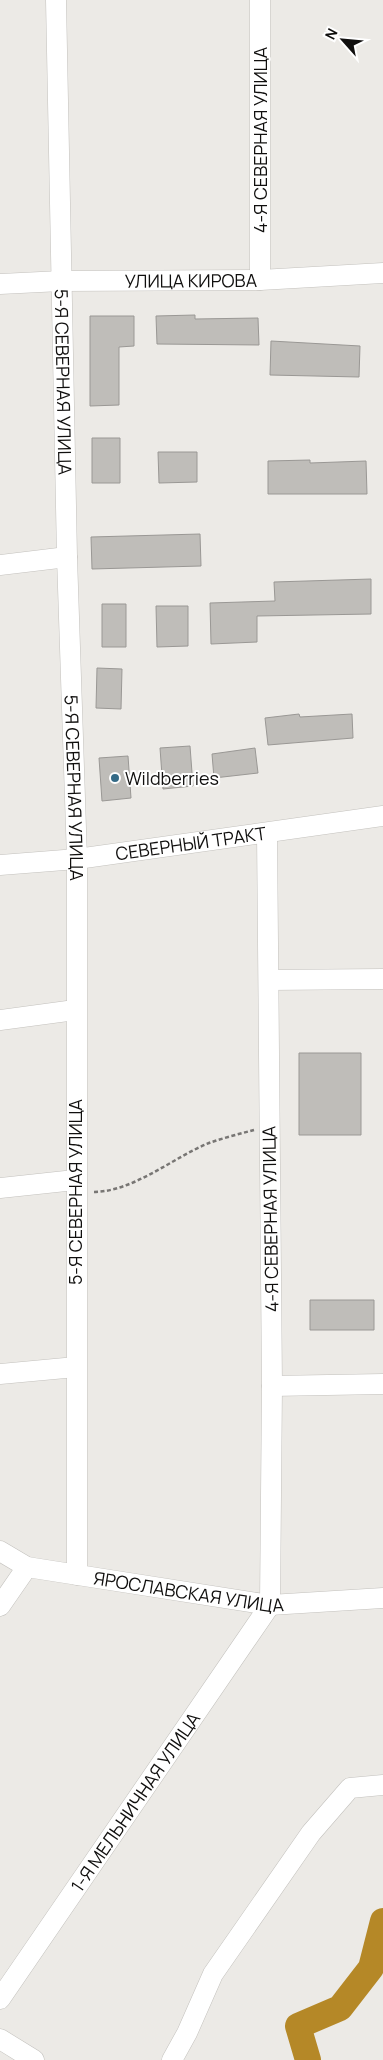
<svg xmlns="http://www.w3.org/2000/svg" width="383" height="2060" font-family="Manrope,sans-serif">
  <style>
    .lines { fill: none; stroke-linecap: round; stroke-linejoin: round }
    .river { stroke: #b58827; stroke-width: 26 }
    .building { fill: #bfbdb9; stroke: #9a9895 }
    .minor-casing { stroke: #c3c1bd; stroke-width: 21 }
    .path { stroke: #787674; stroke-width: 2.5; stroke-dasharray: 4 2.5; stroke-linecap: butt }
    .minor { stroke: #fff; stroke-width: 20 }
    .poi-dot { fill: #346a86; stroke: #fff; stroke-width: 2 }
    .labels { text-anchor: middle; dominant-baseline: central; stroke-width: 4; stroke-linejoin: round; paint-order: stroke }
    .street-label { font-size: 18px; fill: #100f0e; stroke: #fff }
    .poi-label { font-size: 18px; fill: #100f0e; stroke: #fff; text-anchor: start }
  </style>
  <rect width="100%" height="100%" fill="#eceae6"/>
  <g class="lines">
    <!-- river -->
    <path class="river" d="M308,2060L298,2026L340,2008L371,1968L383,1921"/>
  </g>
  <!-- building -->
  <path class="building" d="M195,315V319L258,318L259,345L157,344L156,316Z
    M90,316H134V346L119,347V405L90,406Z
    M271,341L360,346L359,377L270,375Z
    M92,438H120V483H92Z
    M158,452H197V482L159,483Z
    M310,460V463L366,461L367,494H268V461Z
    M200,534L201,566L92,569L91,537Z
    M371,579V614L257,616V642L211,644L210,603L275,601L274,582Z
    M102,604H126V647H102Z
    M156,606H188V646L157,647Z
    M97,668L122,669L121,709L96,708Z
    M299,714L300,717L352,714L353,738L268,745L265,718Z
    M190,746L193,786L163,789L160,748Z
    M255,748L258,773L214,778L212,754Z
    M128,756L131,798L102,801L99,758Z
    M299,1053H361V1135H299Z
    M310,1300H374V1330H310Z"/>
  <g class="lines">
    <defs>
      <g id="minor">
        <path id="s1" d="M56,0L67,557L77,859V1575"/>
        <path d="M260,0V280"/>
        <path id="s2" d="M0,284L61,281L260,280L383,273"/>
        <path d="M0,565L67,557"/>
        <path id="s3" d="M0,865L77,859L383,816"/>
        <path d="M269,980L383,979"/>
        <path d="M0,1020L75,1010"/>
        <path d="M0,1188L75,1180"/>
        <path d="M0,1374L76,1367"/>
        <path d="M272,1386L383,1384"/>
        <path id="s4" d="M0,1551L27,1567L270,1605L383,1598"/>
        <path d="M0,1606L27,1567"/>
        <path id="s5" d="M0,1999L270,1605L272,1386L267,833"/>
        <path d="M0,2039L34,2060"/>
        <path d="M172,2060L187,2033L213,1974L311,1833L350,1788L383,1785"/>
      </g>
    </defs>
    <!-- minor casing -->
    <use href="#minor" class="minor-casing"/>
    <!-- path -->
    <path class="path" d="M94,1192C135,1191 172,1158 209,1143C223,1138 239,1134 254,1130"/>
    <!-- minor -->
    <use href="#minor" class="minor"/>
  </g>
  <!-- markers -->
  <circle class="poi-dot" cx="115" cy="778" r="5"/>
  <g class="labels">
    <!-- street labels -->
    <g class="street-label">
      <text transform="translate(260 140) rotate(-90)">4-Я СЕВЕРНАЯ УЛИЦА</text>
      <text stroke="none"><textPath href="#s2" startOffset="191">УЛИЦА КИРОВА</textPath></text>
      <text stroke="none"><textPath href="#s1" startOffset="382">5-Я СЕВЕРНАЯ УЛИЦА</textPath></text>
      <text stroke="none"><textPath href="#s1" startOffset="788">5-Я СЕВЕРНАЯ УЛИЦА</textPath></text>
      <text stroke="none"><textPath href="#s3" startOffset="192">СЕВЕРНЫЙ ТРАКТ</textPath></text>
      <text transform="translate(75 1192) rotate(-90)">5-Я СЕВЕРНАЯ УЛИЦА</text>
      <text transform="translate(270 1219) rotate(-91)">4-Я СЕВЕРНАЯ УЛИЦА</text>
      <text stroke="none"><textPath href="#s4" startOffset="195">ЯРОСЛАВСКАЯ УЛИЦА</textPath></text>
      <text stroke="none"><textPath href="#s5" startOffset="239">1-Я МЕЛЬНИЧНАЯ УЛИЦА</textPath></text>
    </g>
    <!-- poi labels -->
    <g class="poi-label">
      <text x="125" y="778">Wildberries</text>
    </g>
  </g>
  <!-- north arrow -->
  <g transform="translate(343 40) rotate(297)" stroke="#ffffff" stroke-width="4" paint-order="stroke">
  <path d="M0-4L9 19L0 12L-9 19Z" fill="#100f0e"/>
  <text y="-8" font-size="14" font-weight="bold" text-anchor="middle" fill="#100f0e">N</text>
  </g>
</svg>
